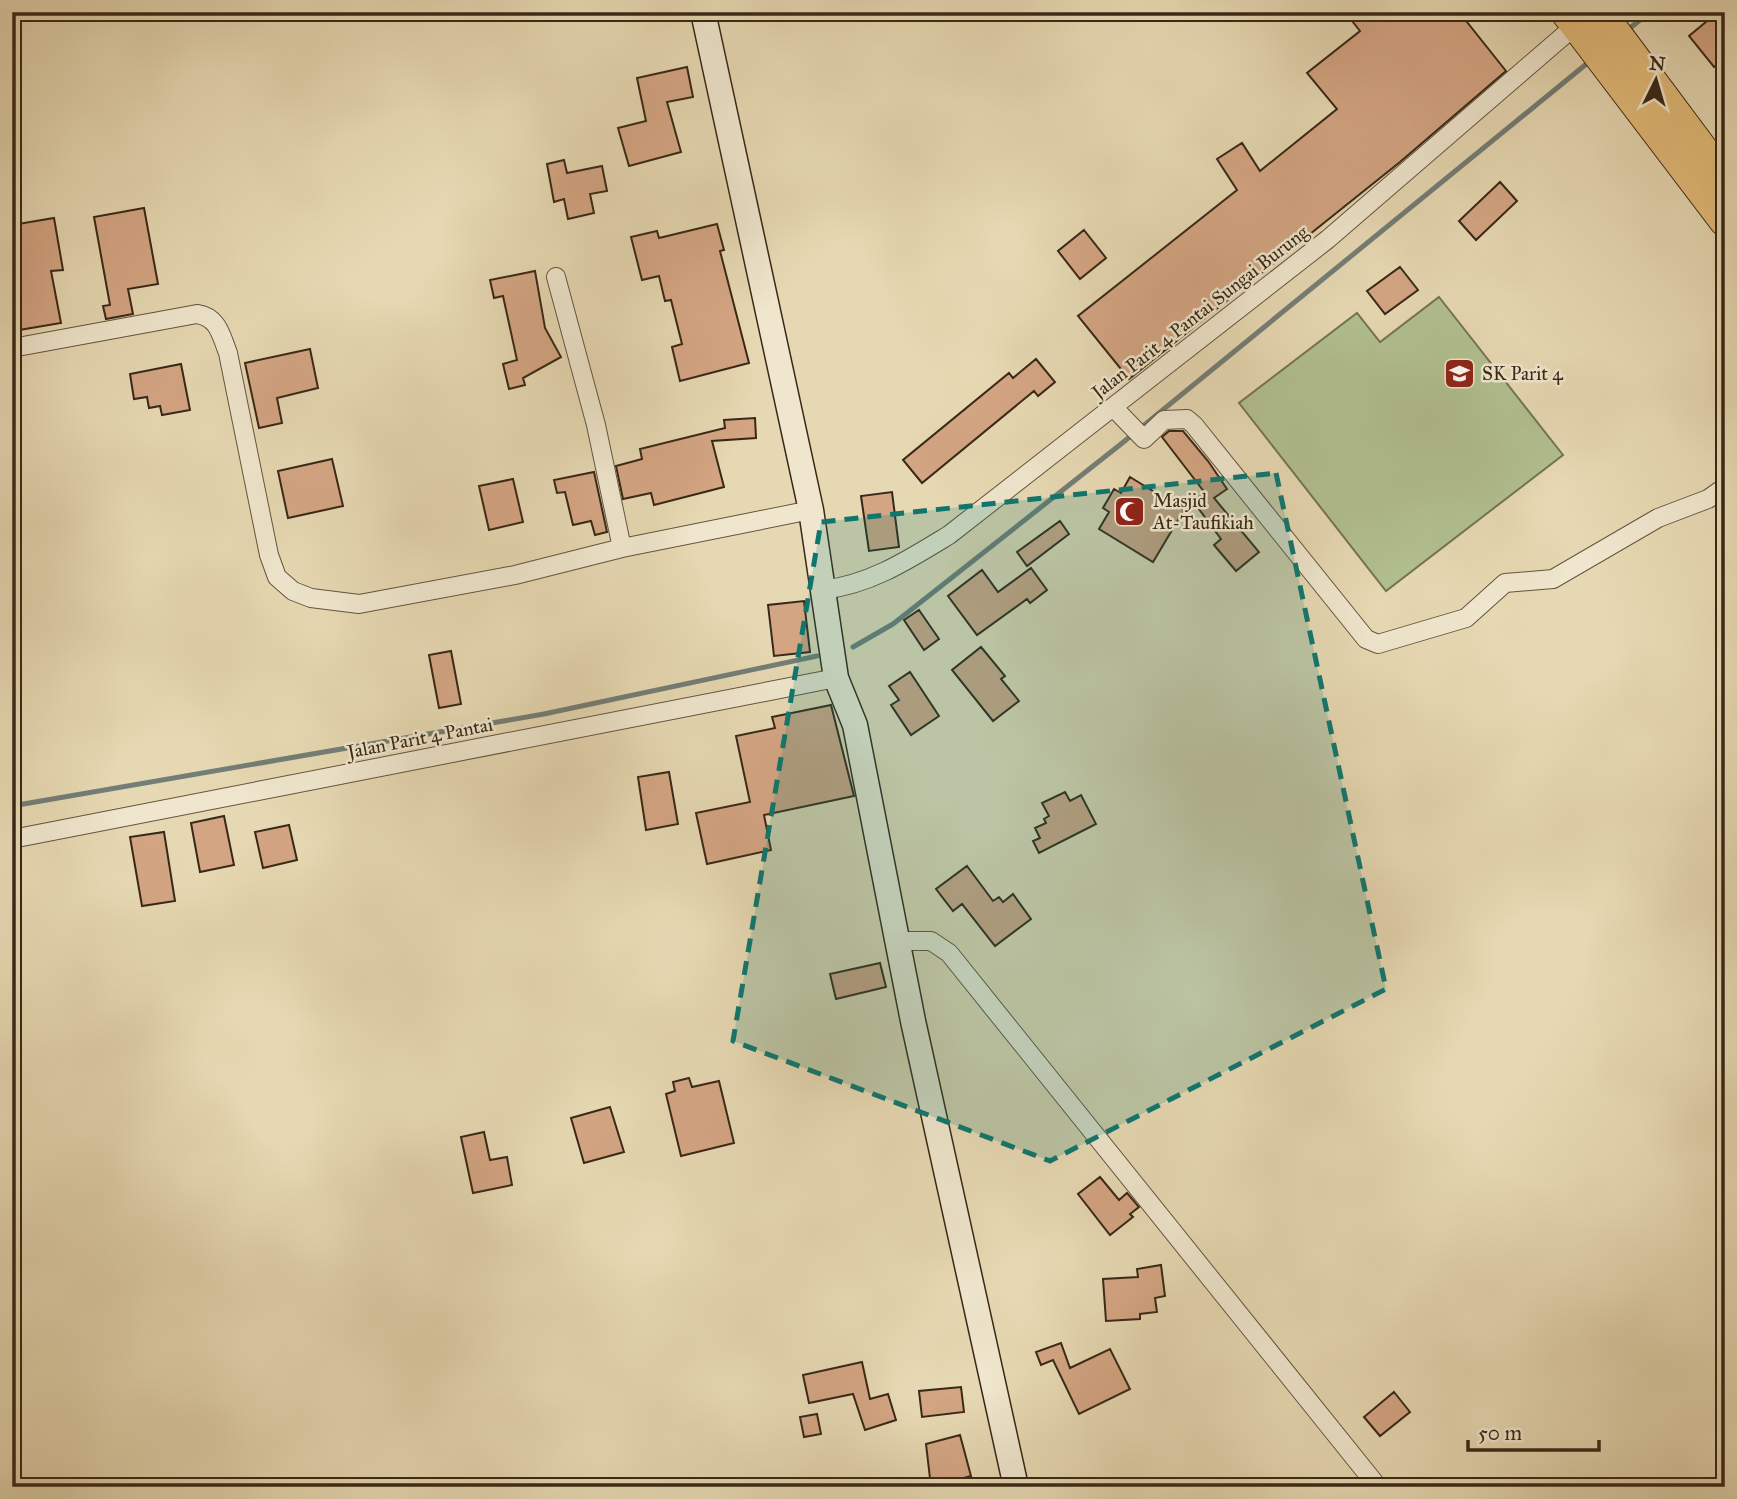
<svg xmlns="http://www.w3.org/2000/svg" width="1737" height="1499" font-family="'IM FELL Great Primer',serif">
  <style>
    .green { fill: #b1bf8f; stroke: #747453; stroke-width: 2 }
    .lines { fill: none; stroke-linecap: round; stroke-linejoin: round }
    .stream { stroke: #737e76; stroke-width: 5 }
    .building { fill: #d4a583; stroke: #382817; stroke-width: 2 }
    .street-casing { stroke: #64543e; stroke-width: 20 }
    .secondary-casing { stroke: #382817; stroke-width: 27 }
    .highway-casing { stroke: #382817; stroke-width: 34 }
    .street { stroke: #efe6cd; stroke-width: 18 }
    .secondary { stroke: #efe6cd; stroke-width: 24 }
    .highway { stroke: #e3bc79; stroke-width: 32 }
    .marked { fill: #0f766e; fill-opacity: 0.2; stroke: #0f766e; stroke-width: 5; stroke-dasharray: 14 9; stroke-linejoin: round }
    .labels { text-anchor: middle; dominant-baseline: central; stroke-width: 5; stroke-linejoin: round; paint-order: stroke }
    .street-label { font-size: 19px; fill: #382817; stroke: #efe6cd }
    .poi-label { font-size: 19px; fill: #382817; stroke: #efe6cd; text-anchor: start }
  </style>
  <rect width="100%" height="100%" fill="#e6d8b2"/>
  <filter id="stains"><feTurbulence type="fractalNoise" baseFrequency=".00286" numOctaves="4"/><feColorMatrix values="0 0 0 0 .2 0 0 0 0 .09 0 0 0 0 .02 0 0 0 .5 -.17"/></filter>
  <radialGradient id="worn" r=".72"><stop offset=".6" stop-color="#630" stop-opacity="0"/><stop offset="1" stop-color="#630" stop-opacity=".3"/></radialGradient>
  <!-- green -->
  <path class="green" d="M1439,297L1563,455L1386,591L1239,403L1357,313L1380,342Z"/>
  <g class="lines">
    <!-- stream -->
    <path class="stream" d="M1625,32L1650,12
      M853,647L893,624L1121,444L1590,61
      M12,806L544,714L817,656"/>
  </g>
  <!-- building -->
  <path class="building" d="M1345,12H1459L1506,71L1400,162L1129,379L1078,316L1237,190L1217,159L1242,143L1260,171L1337,109L1307,73L1360,31Z
    M1718,12H1725V59L1714,67L1689,36Z
    M687,67L693,97L667,102L681,152L629,166L618,128L646,121L637,78Z
    M564,160L567,173L602,166L607,191L590,194L594,213L568,219L564,199L554,202L547,164Z
    M1500,182L1517,201L1476,240L1459,221Z
    M144,208L158,284L128,289L133,314L106,319L103,306L110,305L94,217Z
    M54,218L63,270L51,271L61,323L19,330L12,295V225Z
    M717,224L724,250L720,251L749,363L680,381L672,347L682,344L671,300L665,301L659,276L642,280L631,237L657,231L659,238Z
    M1084,230L1106,258L1080,279L1058,251Z
    M1400,267L1418,290L1385,314L1367,291Z
    M535,271L545,328L561,357L523,378L525,385L509,389L503,364L517,360L503,296L494,298L490,280Z
    M310,349L318,388L277,398L282,423L259,428L245,363Z
    M1036,359L1055,382L1038,396L1034,391L922,483L903,460L1009,373L1013,378Z
    M181,364L190,410L162,415L160,406L149,408L147,397L134,399L130,374Z
    M755,418L756,438L712,441L724,487L654,505L651,493L623,499L616,466L642,459L640,449L725,428L724,420Z
    M1169,431H1183L1208,461L1227,489L1214,498L1259,552L1236,571L1214,545L1221,539L1193,501L1205,493L1162,437Z
    M332,459L343,506L288,518L278,471Z
    M594,472L607,532L595,535L591,521L573,525L565,492L557,493L554,480Z
    M1130,477L1184,510L1153,562L1099,529L1109,512L1103,508L1114,489L1121,493Z
    M513,479L523,522L489,530L479,486Z
    M892,492L899,547L869,551L861,496Z
    M1060,521L1069,534L1027,566L1017,552Z
    M1031,568L1047,590L1030,603L1027,599L977,635L948,596L982,570L998,592Z
    M804,601L810,652L774,656L768,605Z
    M919,610L939,639L924,650L904,620Z
    M981,647L1005,676L1001,679L1019,701L993,721L952,670Z
    M451,651L461,704L439,708L429,655Z
    M910,672L939,716L911,735L891,705L899,700L889,686Z
    M831,705L854,796L764,815L771,850L707,864L696,813L750,802L736,736L775,728L772,717Z
    M669,772L678,824L646,830L638,777Z
    M1065,792L1070,801L1081,795L1096,824L1039,853L1033,841L1040,838L1035,828L1046,823L1044,819L1049,816L1042,803Z
    M224,816L234,865L200,872L191,823Z
    M289,825L297,860L263,868L255,832Z
    M164,832L175,901L142,906L130,837Z
    M967,866L993,901L999,897L1003,902L1013,894L1031,919L995,946L962,904L953,911L936,889Z
    M880,963L886,987L836,999L830,974Z
    M689,1078L692,1087L719,1081L734,1143L681,1156L666,1094L675,1091L673,1082Z
    M610,1107L624,1152L584,1163L571,1118Z
    M484,1132L490,1160L507,1157L512,1185L473,1193L461,1137Z
    M1100,1177L1119,1200L1127,1193L1139,1207L1130,1214L1133,1217L1110,1235L1078,1194Z
    M1161,1265L1165,1296L1155,1298L1157,1312L1140,1314V1319L1106,1321L1103,1279L1138,1277L1137,1269Z
    M1061,1343L1070,1368L1110,1349L1130,1389L1079,1414L1053,1360L1041,1365L1036,1352Z
    M862,1362L870,1399L888,1394L896,1420L865,1430L853,1394L809,1403L803,1375Z
    M961,1387L964,1412L922,1417L919,1391Z
    M1394,1392L1410,1412L1380,1436L1364,1417Z
    M817,1414L821,1434L804,1437L800,1417Z
    M960,1435L971,1476L931,1487L926,1444Z"/>
  <g class="lines">
    <defs>
      <path id="street" d="M556,277L596,425L622,548
        M12,348L197,314C218,317 221,335 228,353L269,555L277,577L293,591L311,598L359,604L515,575L622,548L811,510
        M1113,407L1144,439L1164,420L1187,419L1194,425L1366,639L1378,644L1466,618L1505,583L1553,579L1658,518L1708,499L1725,487
        M823,590C871,584 908,560 949,535L1328,239L1576,25
        M12,839L836,678
        M899,941H931L949,953L1378,1487"/>
      <path id="secondary" d="M703,12L811,510L836,678L855,725L913,1021L1016,1487"/>
      <path id="highway" d="M1567,12L1725,220
        M1599,12L1725,181"/>
    </defs>
    <!-- street casing -->
    <use href="#street" class="street-casing"/>
    <!-- secondary casing -->
    <use href="#secondary" class="secondary-casing"/>
    <!-- highway casing -->
    <use href="#highway" class="highway-casing"/>
    <!-- street -->
    <use href="#street" class="street"/>
    <!-- secondary -->
    <use href="#secondary" class="secondary"/>
    <!-- highway -->
    <use href="#highway" class="highway"/>
  </g>
  <!-- marked area -->
  <path class="marked" d="M1276,473L1386,989L1050,1161L733,1041L821,522Z"/>
  <!-- icons -->
  <defs>
    <symbol id="school-square" viewBox="-11 -11 22 22"><rect x="-9" y="-9" width="18" height="18" rx="4" fill="#8f2418" stroke="#efe6cd"/><path d="M0-5L7-2L0 1L-7-2ZM-4 1L0 2.5L4 1V4Q0 6-4 4Z" fill="#fff"/></symbol>
    <symbol id="mosque-square" viewBox="-11 -11 22 22"><rect x="-9" y="-9" width="18" height="18" rx="4" fill="#8f2418" stroke="#efe6cd"/><path d="M3.5-4.9A6 6 0 1 0 3.5 4.9A5 5 0 1 1 3.5-4.9Z" fill="#fff"/></symbol>
  </defs>
  <g fill-rule="evenodd">
    <use href="#school-square" x="1442" y="356" width="35" height="35"/>
    <use href="#mosque-square" x="1112" y="494" width="35" height="35"/>
  </g>
  <g class="labels">
    <!-- street labels -->
    <g class="street-label">
      <text transform="translate(1200 312) rotate(-38)">Jalan Parit 4 Pantai Sungai Burung</text>
      <text transform="translate(420 738) rotate(-11)">Jalan Parit 4 Pantai</text>
    </g>
    <!-- poi labels -->
    <g class="poi-label">
      <text x="1482" y="373">SK Parit 4</text>
      <text x="1153" y="500">Masjid<tspan x="1153" dy="22">At-Taufikiah</tspan></text>
    </g>
  </g>
  <!-- margin -->
  <rect width="1737" height="1499" fill="none" stroke="#e6d8b2" stroke-width="42"/>
  <rect x="14" y="14" width="1709" height="1471" fill="none" stroke="#382817" stroke-width="3.5"/>
  <rect x="21" y="21" width="1695" height="1457" fill="none" stroke="#382817" stroke-width="2"/>
  <!-- north arrow -->
  <g transform="translate(1656 80) rotate(5)" stroke="#efe6cd" stroke-width="5" paint-order="stroke">
  <path d="M0-5L12 26L0 18L-12 26Z" fill="#382817"/>
  <text y="-10" font-size="19" font-weight="bold" text-anchor="middle" fill="#382817">N</text>
  </g>
  <!-- scale -->
  <path d="M1468 1440v10h131v-10" fill="none" stroke="#382817" stroke-width="3.5"/>
  <text x="1478" y="1440" font-size="21" fill="#382817" stroke="#efe6cd" stroke-width="5" paint-order="stroke">50 m</text>
  <rect width="100%" height="100%" filter="url(#stains)"/>
  <rect width="100%" height="100%" fill="url(#worn)"/>
</svg>
